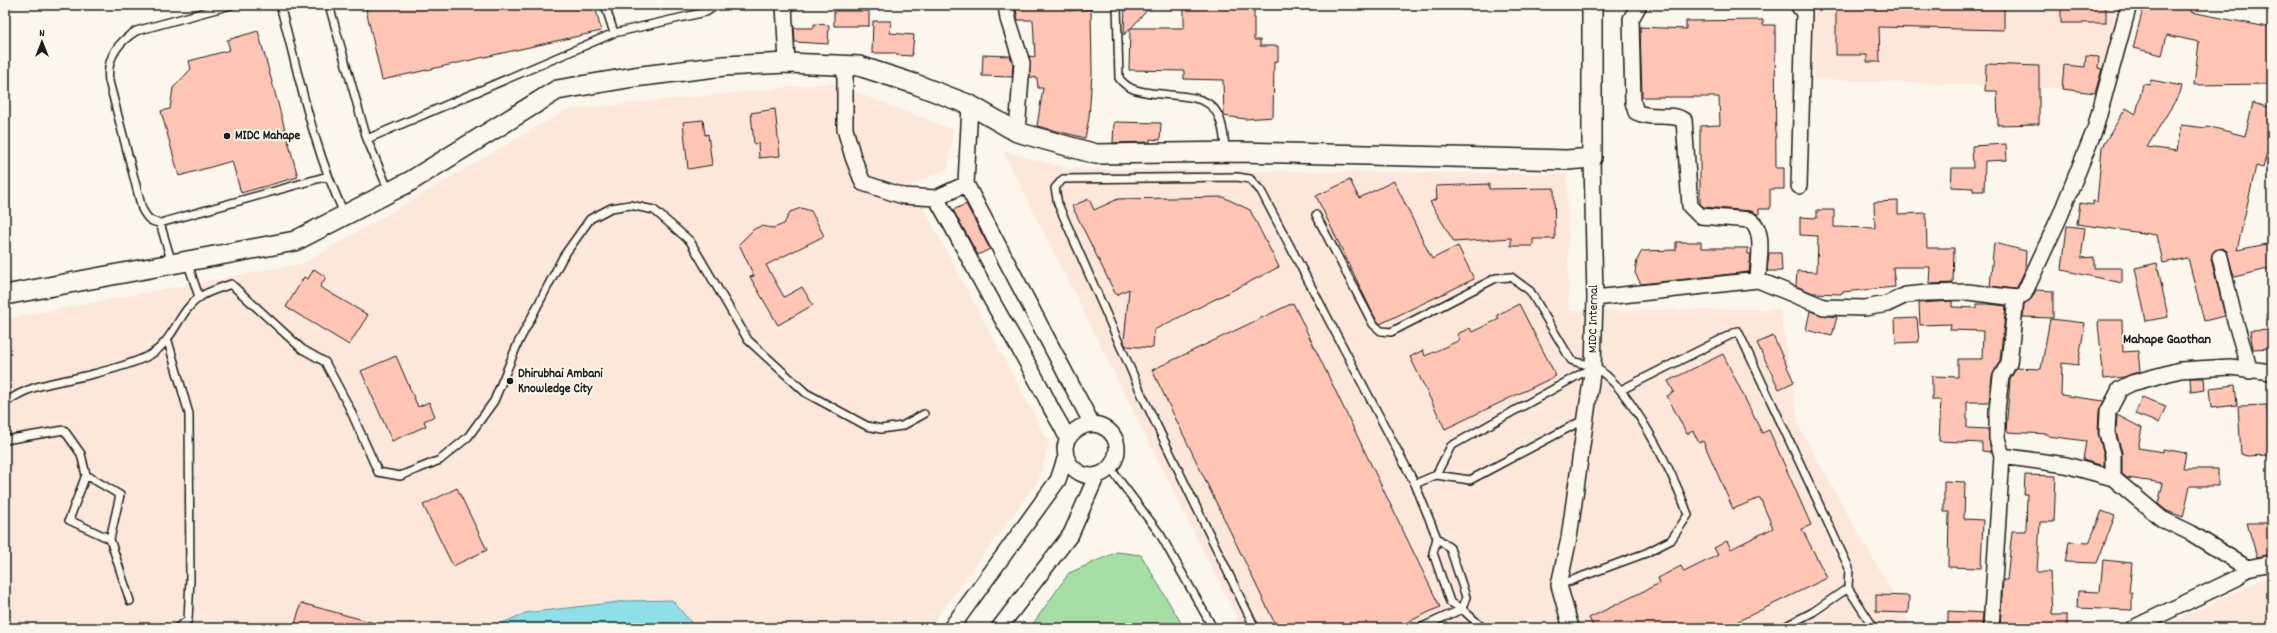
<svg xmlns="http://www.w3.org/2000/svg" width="2277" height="633" font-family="Dekko,sans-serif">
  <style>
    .built { fill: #fce8db }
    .green { fill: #a6dfa4; stroke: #617e60 }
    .water { fill: #8edfe8; stroke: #609196 }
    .building { fill: #fec5b4; stroke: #1c1c1c }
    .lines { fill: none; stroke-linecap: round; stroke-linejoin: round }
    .service-casing { stroke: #1c1c1c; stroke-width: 10 }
    .minor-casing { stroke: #1c1c1c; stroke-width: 18 }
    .tertiary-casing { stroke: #1c1c1c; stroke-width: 22 }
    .service { stroke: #fbf7ec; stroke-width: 7 }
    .minor { stroke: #fbf7ec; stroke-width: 15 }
    .tertiary { stroke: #fbf7ec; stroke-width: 19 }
    .poi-dot { fill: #1c1c1c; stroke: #fbf7ec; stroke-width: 1.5 }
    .labels { text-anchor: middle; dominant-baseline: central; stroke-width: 4; stroke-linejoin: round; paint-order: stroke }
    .poi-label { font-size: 13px; font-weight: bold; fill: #1c1c1c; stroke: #fbf7ec; text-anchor: start }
    .street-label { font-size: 13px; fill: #1c1c1c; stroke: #fbf7ec }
    .neighbourhood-label { font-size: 14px; font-weight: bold; fill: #1c1c1c; stroke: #fbf7ec }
  </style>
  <rect width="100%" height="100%" fill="#fbf7ec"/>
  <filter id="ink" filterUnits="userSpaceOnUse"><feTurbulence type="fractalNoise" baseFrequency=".025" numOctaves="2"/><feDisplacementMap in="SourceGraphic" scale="8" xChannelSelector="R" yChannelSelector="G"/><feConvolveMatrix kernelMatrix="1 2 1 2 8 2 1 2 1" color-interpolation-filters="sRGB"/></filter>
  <g filter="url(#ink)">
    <!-- built -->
    <path class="built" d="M1813,5H2119L2097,90L1814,79Z
      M832,83L953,130L948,169L911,185L1049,443L1039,480L929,628H5V319L304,263L566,110Z
      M1003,151L1069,169L1567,174L1569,311L1780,309L1799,427L1912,628H1242Z
      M2272,575V628H2159Z"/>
    <!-- green -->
    <path class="green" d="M1117,552L1141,555L1184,628H1030L1069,573Z"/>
    <!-- water -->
    <path class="water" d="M672,600L696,628H491L525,613L627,601Z"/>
    <!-- building -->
    <path class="building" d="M365,5H595L601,31L382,80Z
      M1015,5L1068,6V11L1091,9L1092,73L1089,118L1085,138L1037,126L1043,88H1038L1037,78L1030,77L1029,56L1035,57L1033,20H1018Z
      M1125,5H1152L1131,28H1184V5H1254V40H1260V46H1278V61L1274,62L1273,117L1246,119L1224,116L1223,80L1184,79V71L1129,70L1130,28L1124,35Z
      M1836,5H2004V30L1879,27L1880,62H1867V55H1836Z
      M2061,5H2106V23H2061Z
      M2144,5H2183L2192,7L2191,12L2272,28V84L2194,85L2199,42L2167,35L2162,55L2133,48Z
      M834,11H869V26H834Z
      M1763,20V25H1775L1776,168H1784V189H1770V209H1759V215L1751,211L1704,207L1700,204V126L1720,125L1719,97H1642L1640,27L1686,29V21Z
      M873,21H891L890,33L914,35L912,56L896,55V53H872Z
      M814,24L829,25L828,44L795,42L794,28H814Z
      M258,31L298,177L241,193L232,161L179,176L161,111L170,109L173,88L191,69L189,61L230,50L227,40Z
      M983,55L1010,56L1013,64L1012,77L982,76Z
      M2086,56L2099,57L2098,68L2102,69L2095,93L2062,89L2064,65L2085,67Z
      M1986,64L2039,66V124L1998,125L1997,91H1985Z
      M2151,80L2182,86L2180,93L2147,147L2177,151L2181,125L2206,128L2207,126L2245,136L2253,103L2272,108V133L2263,168L2256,166L2237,250L2272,243V268L2234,277L2227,251L2222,248L2214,251L2211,259L2225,316L2204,321L2188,258L2163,263L2157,235L2077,224L2080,203L2093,205V201L2097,202L2102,147L2126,108L2136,114L2143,84L2150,85Z
      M775,109L780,156L759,158L758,143L754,144L751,113Z
      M703,120L705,135L708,134L712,165L688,169L683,122Z
      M1114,122L1161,123L1160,140L1150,139V142L1113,143Z
      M2006,144L2007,160L1985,161L1984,191H1973V188L1951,187L1952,168H1973L1972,146Z
      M1350,180L1359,198L1394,181L1432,259L1458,246L1474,279L1380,324L1374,316L1316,196Z
      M1489,184V189L1554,188L1555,239H1533V246H1511V238L1454,242L1430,202L1437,199L1436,186Z
      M1223,197L1250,210L1279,267L1154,330L1153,348L1126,346L1124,342L1129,289L1116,295L1072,206L1089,199L1094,210L1118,199Z
      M1898,201V214L1926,213L1927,248H1954L1953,283L1929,284L1930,267H1893L1895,287L1842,292L1841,294L1813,293L1796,286L1797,271L1817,272L1818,236L1800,235V217L1817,218V210H1834V227L1875,228L1874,202Z
      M966,204L990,249L978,255L953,210Z
      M801,208L811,211L824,236L766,265L784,297L802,287L813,305L778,325L750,277L754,276L739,244L754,229L761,226L773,228L784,224L790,212Z
      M2067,226L2085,228L2081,258L2094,257V268H2122V283L2062,270Z
      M1676,242H1701V248H1748V254H1751L1749,272L1641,284L1635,273L1637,260L1642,251L1676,250Z
      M1994,243L2026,251L2025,270L2017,287L2014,289L1990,286Z
      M1769,253H1781L1782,271H1767Z
      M2157,263L2168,317L2146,321L2135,268Z
      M314,269L326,277L320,287L368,315L349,345L286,307L304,277L308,279Z
      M2036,290L2053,291V318L2023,317L2024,304L2032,298Z
      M1952,301V307L1977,308V304H1988L2006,306L2000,360L1992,376L1989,402H1967V428L1988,429L1991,452L1982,451V443L1939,441L1941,400H1932V376L1958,377V359H1982L1983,331L1950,330L1951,324L1920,325L1919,303Z
      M1293,303L1440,607L1395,628H1277L1152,370Z
      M1519,304L1556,376L1445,429L1410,357L1423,350L1425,356L1460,340L1457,334L1470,328L1472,332L1499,319L1497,315Z
      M1810,311L1821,315L1837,317L1832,336L1806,330Z
      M1917,318L1919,342L1896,343L1895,319Z
      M2050,319L2085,323L2078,365L2062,363L2061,395L2104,401L2099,411L2098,433L2104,455V466L2083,460L2086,441L2048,436V434L2006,432L2010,380L2016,368L2041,369Z
      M2099,320H2122L2123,352L2138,351L2140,371L2124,377L2104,379L2098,324Z
      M2272,330V348L2253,349L2250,331Z
      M1773,336L1794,382L1779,389L1757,343Z
      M1723,354L1762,433L1769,430L1811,525L1802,529L1827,578L1724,628H1594L1589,618L1660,583L1658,578L1681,566L1684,572L1718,555L1714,548L1727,541L1731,549L1773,528L1760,498L1733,509L1703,441L1699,443L1693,431L1687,434L1667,396L1674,392L1668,381Z
      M396,356L418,407L429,402L435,416L424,421L426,426L392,441L361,371Z
      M2190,378H2204L2205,390L2191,392Z
      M2235,385L2237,405L2211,408L2209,388Z
      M2142,397L2166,406L2159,423L2135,414Z
      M2267,405L2269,455L2247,456L2241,454L2238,406Z
      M2117,415L2142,428L2138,448L2163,452V449L2186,453L2183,469H2218V486H2190L2183,517L2167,511L2158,504L2163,483L2127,478L2122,474V452L2116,432Z
      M2025,475L2056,476L2054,522H2040L2037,572H2050L2052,615H2067V628H2000L2003,580H2007L2012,531H2026L2027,494H2024Z
      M1944,481L1965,482L1964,519L1983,520L1981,568L1948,567L1949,512H1944Z
      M457,488L487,550L453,566L423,505Z
      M2102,511L2115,516L2097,563L2065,562L2069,542L2089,543Z
      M2247,523H2272V554L2257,557Z
      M2103,560L2132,563L2129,593H2132V610L2077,608L2078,591L2100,592Z
      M1876,595L1909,596L1908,613L1876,612Z
      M301,603L378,624V628H294Z
      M1948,611L1983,613L1982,628H1948Z"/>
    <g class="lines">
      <defs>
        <path id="service" d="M231,5L136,31C117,43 106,59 109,81L142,209C147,218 150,222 160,223L328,176
          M280,5C299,75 313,149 345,215
          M329,5L367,139L389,191
          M605,5L614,33
          M1117,5L1119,78C1127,89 1137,91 1151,93C1201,99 1223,92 1225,152
          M367,139L614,33L706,12L717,5
          M1316,215L1373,324L1381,331L1391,332L1496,278L1511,277L1530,291L1571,360C1578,364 1587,363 1594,367C1630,385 1675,477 1688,515L1671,540L1646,553L1559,585
          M160,223L172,263
          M187,261L199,297
          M168,341L189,414L190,579L188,620L177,628
          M1621,390L1738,331L1849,568L1848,588L1813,612L1782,628
          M5,403C32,382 65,382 97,373C113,369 131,364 146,357C174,344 177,312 200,297C208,291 221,288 231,284L302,349L325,362L349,407L378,472L400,476L440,460L468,437L494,401L518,343L540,301L563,257L590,219L611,208L630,205L654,210L690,241L748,340L806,393L867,426L881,429L902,426L924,414
          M5,440L64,430L81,454L86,475L69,520L110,539L130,601
          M1110,468L1160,534L1213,628
          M86,475L120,495L110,539
          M1436,475L1451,446L1593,367
          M1415,484L1436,475L1470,480L1585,419
          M1848,588L1874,628
          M1255,628L1142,395L1058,204L1055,188L1063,179L1237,177L1250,179L1261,191L1415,484L1437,538L1450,548L1466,597L1462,609L1450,602L1433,553L1437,538
          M1420,628L1462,609L1483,628"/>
        <path id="minor" d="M784,5L787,63
          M1006,5L1008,19L1022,63L1017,132
          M1639,5L1631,19L1633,102L1636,112C1652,120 1669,112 1684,120L1690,206L1700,216L1750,220C1766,230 1758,263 1758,280
          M1798,5L1804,13L1799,186
          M845,66V129L853,157L863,183L903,196L936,198C954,228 969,259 986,290C1007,329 1030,365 1049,404C1054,415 1064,428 1067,439C1067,442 1065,445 1065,448C1065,458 1070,468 1080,473C1106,487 1131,449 1108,430C1093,418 1076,426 1067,440
          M970,105L966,184L1092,424
          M936,198L966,184
          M2220,257L2234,317L2250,371
          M1595,298L1758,280L1824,307L1865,308L1887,304L1906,295L1927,293L1968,292L2016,298L2024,294L2060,216L2095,129L2129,5
          M2016,298L2009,363L2001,377L1997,410V438L2002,456L2066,465L2113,478L2162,519L2191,533L2247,568L2272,563
          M2113,478V454L2107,433L2108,412L2120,389L2132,383L2180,370L2230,367L2272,372
          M951,628L1058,480L1066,456
          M999,628L1071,534L1097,475
          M1571,628L1559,585L1569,538L1593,367L1595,298L1592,158
          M1991,628L2002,456
          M2133,628L2237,578L2247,568"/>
        <path id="tertiary" d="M5,295L295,241L409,182L557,90L634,77L724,66L787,63L859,66L915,84L970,105L1017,132L1096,154L1240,152L1567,160L1592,158V5"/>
      </defs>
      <!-- service casing -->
      <use href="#service" class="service-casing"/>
      <!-- minor casing -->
      <use href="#minor" class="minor-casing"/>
      <!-- tertiary casing -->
      <use href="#tertiary" class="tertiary-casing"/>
      <!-- service -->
      <use href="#service" class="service"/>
      <!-- minor -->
      <use href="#minor" class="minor"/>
      <!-- tertiary -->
      <use href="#tertiary" class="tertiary"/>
    </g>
  </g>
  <!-- markers -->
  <g class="poi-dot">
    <circle cx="227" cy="136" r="4"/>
    <circle cx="510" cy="381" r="4"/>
  </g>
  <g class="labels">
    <!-- poi labels -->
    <g class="poi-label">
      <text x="235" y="136">MIDC Mahape</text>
      <text x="518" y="374">Dhirubhai Ambani<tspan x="518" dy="15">Knowledge City</tspan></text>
    </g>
    <!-- street labels -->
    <g class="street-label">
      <text transform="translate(1594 319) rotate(-89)">MIDC Internal</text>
    </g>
    <!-- neighbourhood labels -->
    <g class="neighbourhood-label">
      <text x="2167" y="340">Mahape Gaothan</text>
    </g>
  </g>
  <!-- margin -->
  <rect width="2277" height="633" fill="none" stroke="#fbf7ec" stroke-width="20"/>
  <rect x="10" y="10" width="2257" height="613" fill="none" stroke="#1c1c1c" stroke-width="1.5" filter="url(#ink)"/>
  <!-- north arrow -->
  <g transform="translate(42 42)" stroke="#fbf7ec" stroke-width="3" paint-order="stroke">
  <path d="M0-3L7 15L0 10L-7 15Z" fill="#1c1c1c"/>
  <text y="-6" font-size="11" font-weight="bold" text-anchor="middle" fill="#1c1c1c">N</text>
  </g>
</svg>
